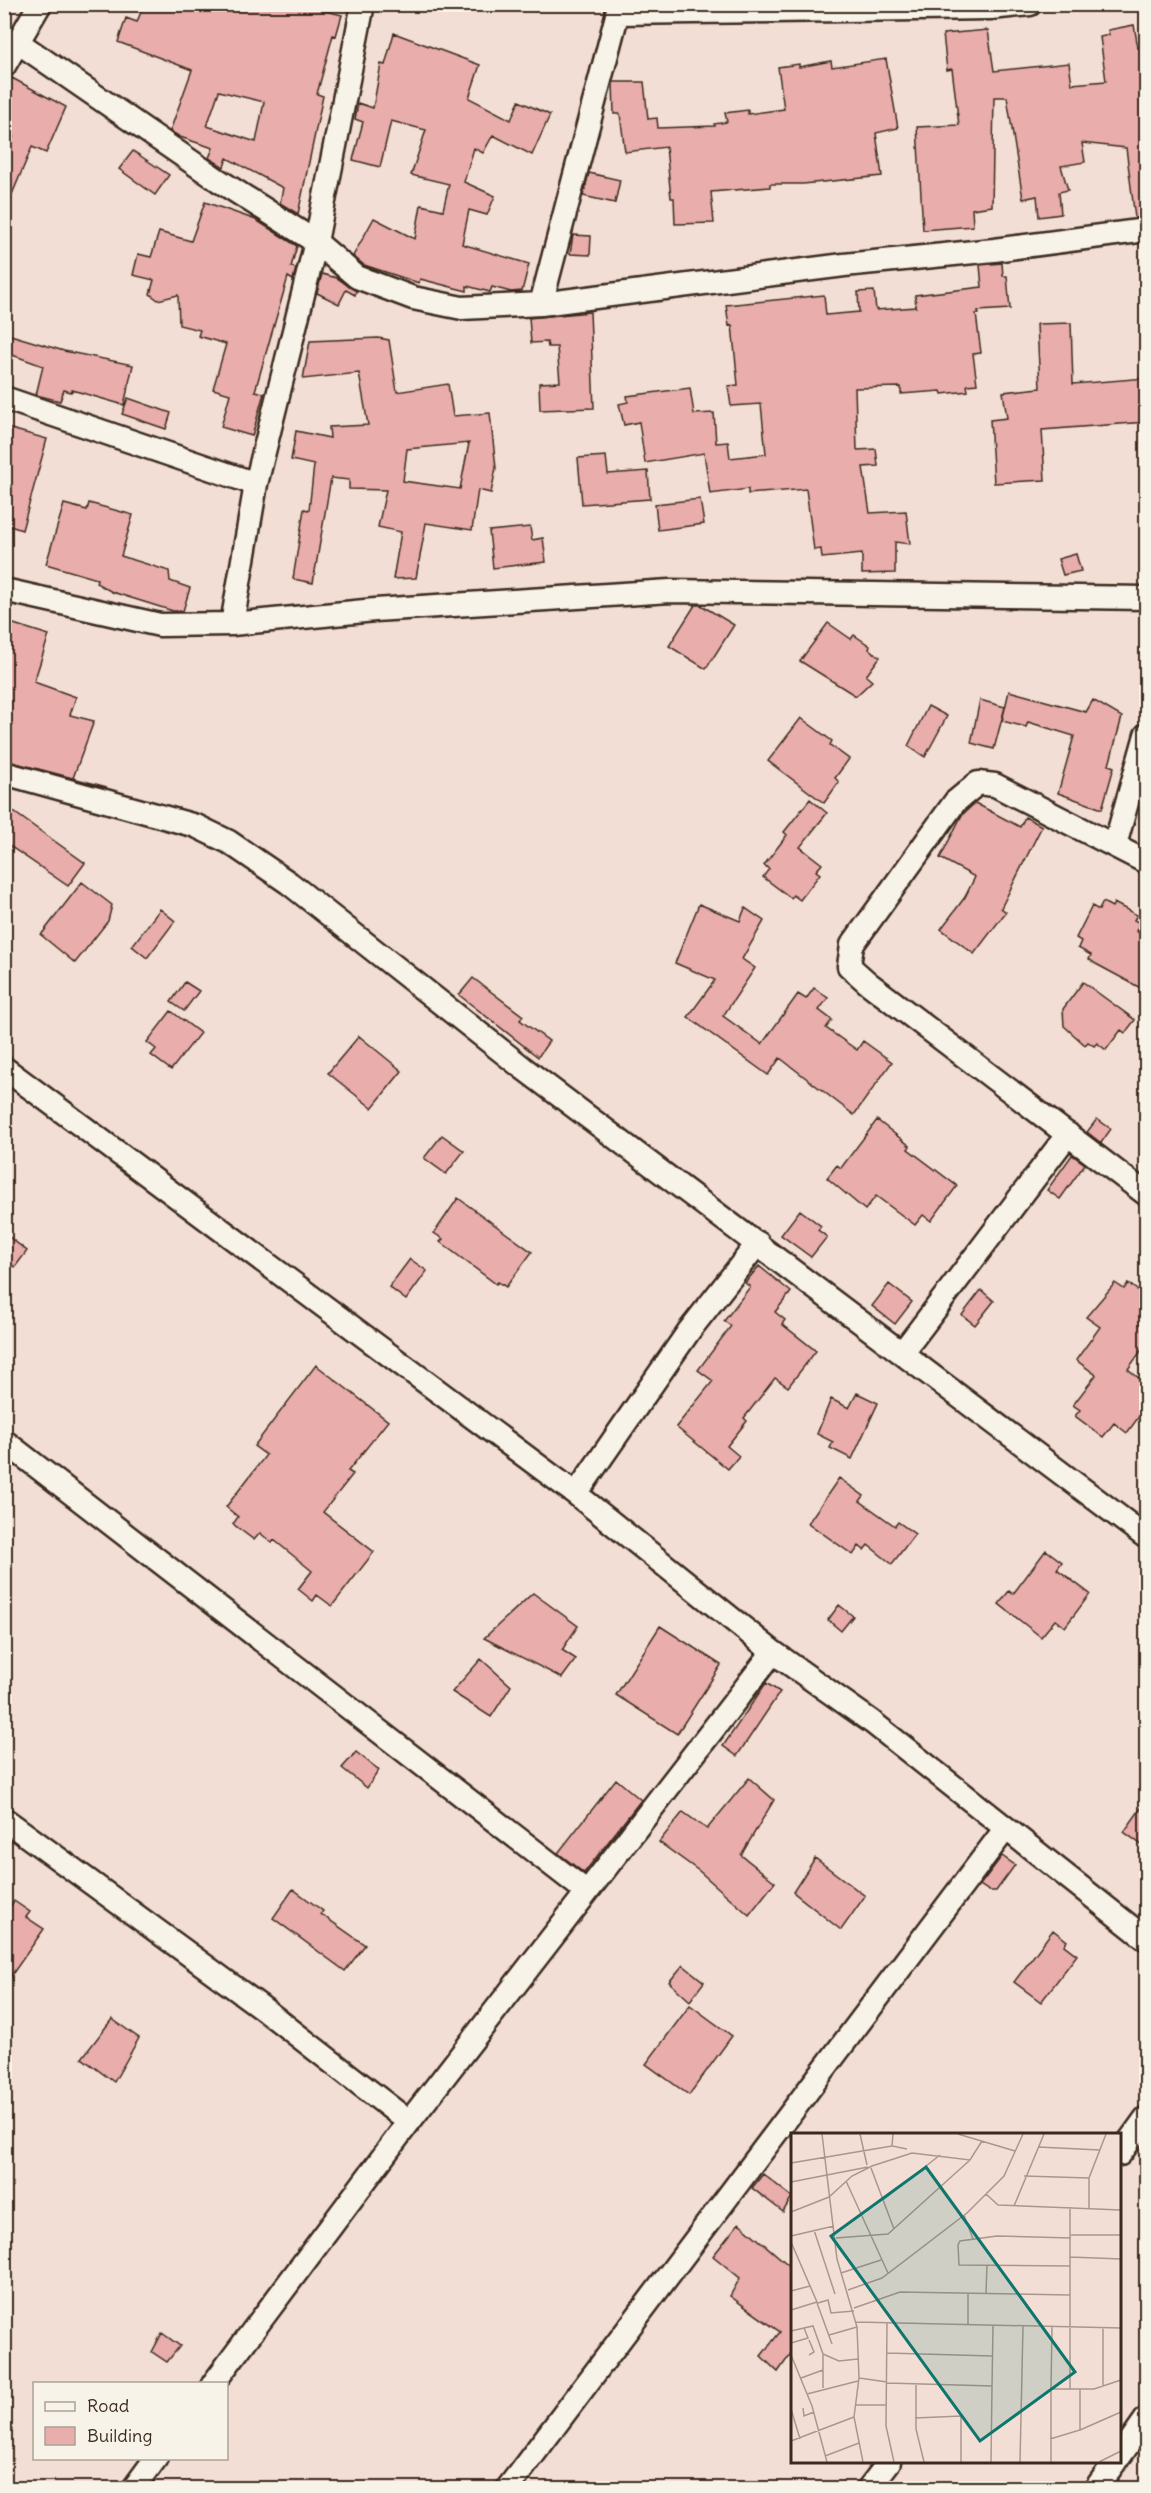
<svg xmlns="http://www.w3.org/2000/svg" width="1151" height="2493" font-family="Delius,sans-serif">
  <style>
    .building { fill: #e9adab; stroke: #3b2a1e; stroke-width: 1.5; fill-rule: evenodd }
    .lines { fill: none; stroke-linecap: round; stroke-linejoin: round }
    .minor-casing { stroke: #3b2a1e; stroke-width: 27 }
    .minor { stroke: #f7f3e8; stroke-width: 22 }
    .inset-road { fill: none; stroke: #a9968c; stroke-width: 1.5 }
    .view { fill: #0f766e; fill-opacity: 0.15; stroke: #0f766e; stroke-width: 3 }
    .inset-edge { fill: none; stroke: #3b2a1e; stroke-width: 3 }
  </style>
  <rect width="100%" height="100%" fill="#f3ded6"/>
  <filter id="ink" filterUnits="userSpaceOnUse"><feTurbulence type="fractalNoise" baseFrequency=".0167" numOctaves="2"/><feDisplacementMap in="SourceGraphic" scale="12" xChannelSelector="R" yChannelSelector="G"/><feConvolveMatrix kernelMatrix="1 2 1 2 8 2 1 2 1" color-interpolation-filters="sRGB"/></filter>
  <g filter="url(#ink)">
    <!-- building -->
    <path class="building" d="M144,4H311L310,7L342,15L336,36L333,35L317,94L323,96L298,214L280,203L283,188L227,158L224,167L209,158L213,148L180,137L170,131L192,70L118,42L126,18L137,22ZM219,91L264,102L256,142L207,126Z
      M1134,25L1138,48L1146,46V217L1135,218L1126,148L1082,143L1085,162L1061,166L1068,190L1059,192L1061,214L1039,217L1037,196L1023,199L1007,97H994L992,206L972,209L973,226L923,230L917,127L959,125L952,69L947,70L943,34L988,30L994,71L1069,63L1072,84L1106,81L1100,37L1109,35L1108,30Z
      M394,33L480,65L469,98L511,120L519,101L550,115L532,155L493,135L483,153L474,148L464,182L495,196L487,215L469,210L462,244L529,264L522,291L511,292L492,287L490,292L467,286V291L420,279L419,283L364,265L353,256L374,218L415,239L421,205L443,210L449,184L411,175L426,130L391,121L380,167L353,160L363,122L355,119L358,103L373,108L381,64L385,65Z
      M886,59L898,128L876,133L882,176L803,184H770V187L711,192L714,223L675,224L674,198H671L666,147L625,152L620,114H614L613,82H644L648,119L657,118L658,128L715,126L714,124L727,122L725,113L748,110V114L784,109L778,67L799,64V67L831,61L832,67Z
      M12,78L66,107L46,153L32,147L5,211L4,157L13,137L4,133V92Z
      M133,151L169,175L155,195L119,169Z
      M589,173L620,180L615,203L583,196Z
      M205,202L256,220L297,246L291,267L296,268L293,280L288,277L255,391L264,393L252,436L221,427L230,394L213,389L226,344L198,336L200,330L179,325L178,295L158,300L150,294L154,280L133,275L138,254L151,257L159,232L191,241Z
      M573,235L591,236L590,255L570,254Z
      M1002,263L1003,276H1007L1010,309L978,311L979,314H976L981,353L973,354L977,384L967,385L968,391L942,394L941,391L901,394V387L855,388L857,450L876,449L878,466L863,467L870,513L906,511L910,544L895,542V573L862,574V554L822,558L821,549L814,550L806,489L748,494V489L710,494L704,453L645,463L639,422L624,425L619,404L628,402L627,396L690,388L694,414L714,413L716,443L728,442L730,458L766,454L761,404L731,406L728,386L738,385L732,325L729,326L726,305L824,295L826,315L859,312L858,292L874,291L876,310L916,307L915,295L982,287L980,265Z
      M322,274L337,278L356,291L355,295L346,290L339,304L317,293Z
      M590,312L594,408L540,410L539,383L560,382L557,347H548L547,342L531,343L529,318Z
      M1071,323L1073,384L1146,378V422L1042,430L1045,480L994,483L990,420L1007,418L1003,392L1040,388L1037,324Z
      M4,333L64,351L133,365L124,405L72,390L71,392L64,390L60,401L36,395L43,366L4,352Z
      M378,338L389,340L397,392L448,384L453,416L490,413L496,468L491,493L478,490L472,530L426,523L416,578L393,579L401,532L378,527L386,490L349,489V480L331,478L313,583L293,579L304,509L309,510L314,465L291,460L296,431L330,438L329,427L368,425L359,373L303,379L310,341ZM469,443L460,489L403,481L407,449Z
      M128,398L171,413L166,429L122,414Z
      M4,427L47,439L22,530L4,524Z
      M606,456L608,474L648,471L650,499L582,504L578,458Z
      M700,499L704,524L658,530L655,504Z
      M89,503L133,515L121,556L169,571L170,581L190,588L183,611H173L112,592L96,583L97,579L46,564L64,504L87,510Z
      M530,527L532,540L543,538L546,562L493,568L489,531Z
      M1076,554L1081,571L1063,575L1058,559Z
      M695,605H701L734,625L706,669L669,646Z
      M4,621L49,635L34,682L76,697L70,715L94,721L73,778L107,787L4,760Z
      M828,623L851,639L854,635L870,646L869,649L880,657L866,676L872,681L856,696L800,661Z
      M1009,691L1086,712L1093,700L1122,717L1109,765L1114,767L1102,809L1058,793L1074,736L1028,722L1026,727L1002,721Z
      M980,700L1005,707L994,749L971,743Z
      M928,706L947,716L925,757L908,746Z
      M801,718L832,741L830,745L849,759L835,778L839,782L824,803L768,761Z
      M810,799L827,813L800,847L822,864L816,871L820,874L800,900L793,895L791,898L763,877L769,869L764,865L787,835L784,832Z
      M975,803L1020,827L1025,817L1042,826L1001,908L1006,912L974,954L941,929L965,897L975,877L940,858L962,815Z
      M4,805L85,863L68,886L4,842Z
      M82,882L112,905L108,921L75,963L41,935Z
      M1103,902L1112,907L1114,903L1137,915L1134,920L1140,923L1136,931L1146,937V991L1096,964L1089,959L1091,955L1078,948L1081,941L1076,938L1092,906L1099,910Z
      M699,904L740,921L745,908L764,921L742,959L755,968L723,1016L762,1044L798,994L806,999L814,988L828,998L819,1010L832,1020L826,1028L857,1050L863,1041L892,1062L854,1115L780,1058L768,1075L688,1017L715,980L675,963Z
      M160,909L175,921L147,958L132,946Z
      M473,978L523,1016L520,1020L549,1041L538,1057L459,995Z
      M185,982L199,991L184,1011L171,1002Z
      M1083,982L1135,1020L1125,1033L1121,1030L1106,1050L1097,1043L1094,1046L1088,1042L1085,1045L1064,1026L1063,1009Z
      M171,1011L200,1033L171,1070L151,1055L156,1049L147,1042Z
      M359,1036L402,1071L372,1108L328,1073Z
      M1097,1119L1111,1129L1101,1143L1087,1132Z
      M877,1120L910,1146L908,1149L957,1186L931,1221L923,1215L915,1225L876,1196L865,1210L827,1178L837,1165L841,1168Z
      M442,1135L464,1151L446,1174L424,1158Z
      M1072,1155L1085,1164L1060,1199L1047,1190Z
      M458,1198L532,1252L506,1287L498,1282L496,1284L440,1242L443,1239L434,1233Z
      M800,1210L821,1226L818,1230L827,1237L811,1257L781,1235Z
      M4,1233L27,1251L15,1267L4,1259Z
      M410,1259L427,1271L406,1300L389,1287Z
      M759,1266L791,1292L775,1312L785,1320L782,1324L816,1351L788,1387L775,1378L744,1418L747,1421L727,1446L739,1456L728,1469L676,1427L713,1381L698,1370L731,1326L724,1321L750,1287L745,1283Z
      M1115,1283L1124,1289L1128,1283L1146,1297V1344L1128,1369L1146,1384V1407L1127,1433L1114,1423L1103,1437L1075,1416L1080,1410L1073,1405L1096,1375L1076,1360L1100,1327L1086,1317Z
      M889,1284L912,1302L895,1324L872,1306Z
      M981,1290L994,1301L975,1325L962,1315Z
      M316,1365L388,1421L348,1471L353,1474L323,1512L374,1552L332,1606L317,1595L313,1601L298,1589L312,1571L274,1540L272,1543L260,1533L254,1540L233,1524L238,1517L226,1507L266,1455L254,1446Z
      M857,1393L878,1403L852,1459L830,1448L833,1442L817,1434L831,1399L849,1408Z
      M839,1478L864,1496L860,1501L895,1526L898,1522L915,1534L892,1564L868,1545L864,1550L859,1546L853,1555L808,1523Z
      M1046,1550L1062,1562L1057,1569L1090,1594L1065,1627L1055,1620L1041,1637L999,1604L1009,1591L1013,1594Z
      M533,1593L578,1626L562,1650L576,1659L562,1678L484,1638Z
      M839,1605L853,1616L841,1631L828,1620Z
      M660,1626L721,1665L677,1734L616,1695Z
      M481,1659L511,1686L491,1717L452,1692Z
      M766,1683L780,1692L737,1756L723,1746Z
      M356,1752L379,1770L367,1788L342,1768Z
      M749,1778L774,1800L741,1855L775,1882L749,1915L699,1871L659,1842L683,1812L707,1829Z
      M616,1779L641,1800L584,1873L558,1853Z
      M1146,1801V1848L1124,1832Z
      M1002,1856L1015,1865L996,1891H989L980,1885Z
      M815,1858L865,1896L841,1930L793,1892Z
      M293,1889L323,1911L321,1914L365,1945L345,1971L273,1918Z
      M14,1901L30,1912L26,1917L44,1929L4,1986V1915Z
      M1053,1930L1067,1941L1064,1945L1077,1955L1041,2002L1014,1982Z
      M683,1965L704,1982L690,2001L669,1982Z
      M690,2005L732,2036L689,2095L646,2064Z
      M112,2019L139,2038L114,2082L82,2058Z
      M763,2174L792,2197L783,2212L752,2188Z
      M739,2223L792,2268V2352L778,2372L761,2356L780,2332L730,2296L740,2278L713,2256Z
      M162,2333L180,2346L167,2362L152,2352Z"/>
    <g class="lines">
      <defs>
        <path id="minor" d="M617,13L991,8L1030,4
          M19,43L218,180L316,242L357,277L413,298L462,308L541,304L844,265L994,250L1146,230
          M4,66L40,4
          M541,304L620,4
          M4,398L256,484
          M4,590L160,625L232,624L375,610L670,591L1146,598
          M232,624L256,484L316,242L363,4
          M4,773L196,826L229,842L289,883L523,1068L1146,1537
          M1115,845L1146,735
          M1146,862L995,785L978,783L955,802L852,945L849,966L868,983L1146,1194
          M4,1068L576,1494L773,1652L872,1722L1146,1939
          M902,1353L1068,1134
          M4,1441L587,1892
          M576,1494L689,1331L758,1243
          M4,1819L261,2007L409,2122L213,2384
          M409,2122L773,1652
          M1120,2154L1146,2118
          M1120,2456L1146,2419
          M134,2488L156,2458
          M508,2488L1006,1828
          M869,2488L889,2462
          M1096,2488L1115,2462"/>
      </defs>
      <!-- minor casing -->
      <use href="#minor" class="minor-casing"/>
      <!-- minor -->
      <use href="#minor" class="minor"/>
    </g>
  </g>
  <!-- overview -->
  <g transform="translate(791 2133)">
    <rect width="330" height="330" fill="#f3ded6"/>
    <path class="inset-road" d="M31,1L46,126L66,194L68,245L63,284L72,329M69,1L76,32M102,1L101,13L116,16M167,1L224,18M247,14L309,17M0,30L101,13M80,35L103,96M233,43L298,45M55,48L97,140M0,49L77,34M195,61L207,72L330,77M92,67L149,22M223,73L253,1M298,75V45L315,1M0,79L38,64L61,43L81,33L121,20L179,27L191,8M173,82L182,106M23,97L44,161M280,102H330M0,103L43,93M45,105L97,101L179,27M0,109L26,169L0,177M279,124L330,126M279,133L168,132L167,112L169,108L206,103L280,105M50,140L90,127M57,157L91,145L176,80L213,43L232,1M0,158L19,153M177,160V191M195,160L196,132M26,170L41,211M27,170L37,167L40,180L63,178M63,175L109,159L279,162M65,189L330,195M96,190L95,293L103,329M261,194L260,256H303L330,247M0,198L22,193L32,221V255M38,202L66,194M0,210L17,205L13,195M96,220L201,223M32,221L48,228L67,226M0,222L21,273L36,329M18,222L23,219L18,207M10,245L32,237M68,245L96,249M96,250L201,253L200,329M125,252V296L133,329M201,253L202,193M312,254V195M279,256V74M16,261L67,248M65,272H95M12,275L13,283L23,279M0,276L9,306M124,285L170,283V329M289,297L330,279M259,306L289,297V256M0,308L63,284M34,323L68,310M229,329L232,193M260,329V256M308,329L330,318"/>
    <path class="view" d="M135,34L284,239L189,308L40,103Z"/>
    <rect width="330" height="330" class="inset-edge"/>
  </g>
  <!-- margin -->
  <rect width="1151" height="2493" fill="none" stroke="#f7f3e8" stroke-width="24"/>
  <rect x="12" y="12" width="1127" height="2469" fill="none" stroke="#3b2a1e" stroke-width="2" filter="url(#ink)"/>
  <!-- legend -->
  <rect x="33" y="2382" width="195" height="78" fill="#f7f3e8" stroke="#aca397" stroke-width="1.5"/>
  <rect x="45" y="2402" width="30" height="9" fill="#f7f3e8" stroke="#aca397" stroke-width="1.5"/>
  <text x="87" y="2412" font-size="18" fill="#3b2a1e">Road</text>
  <rect x="45" y="2427" width="30" height="18" fill="#e9adab" stroke="#aca397" stroke-width="1.5"/>
  <text x="87" y="2442" font-size="18" fill="#3b2a1e">Building</text>
</svg>
